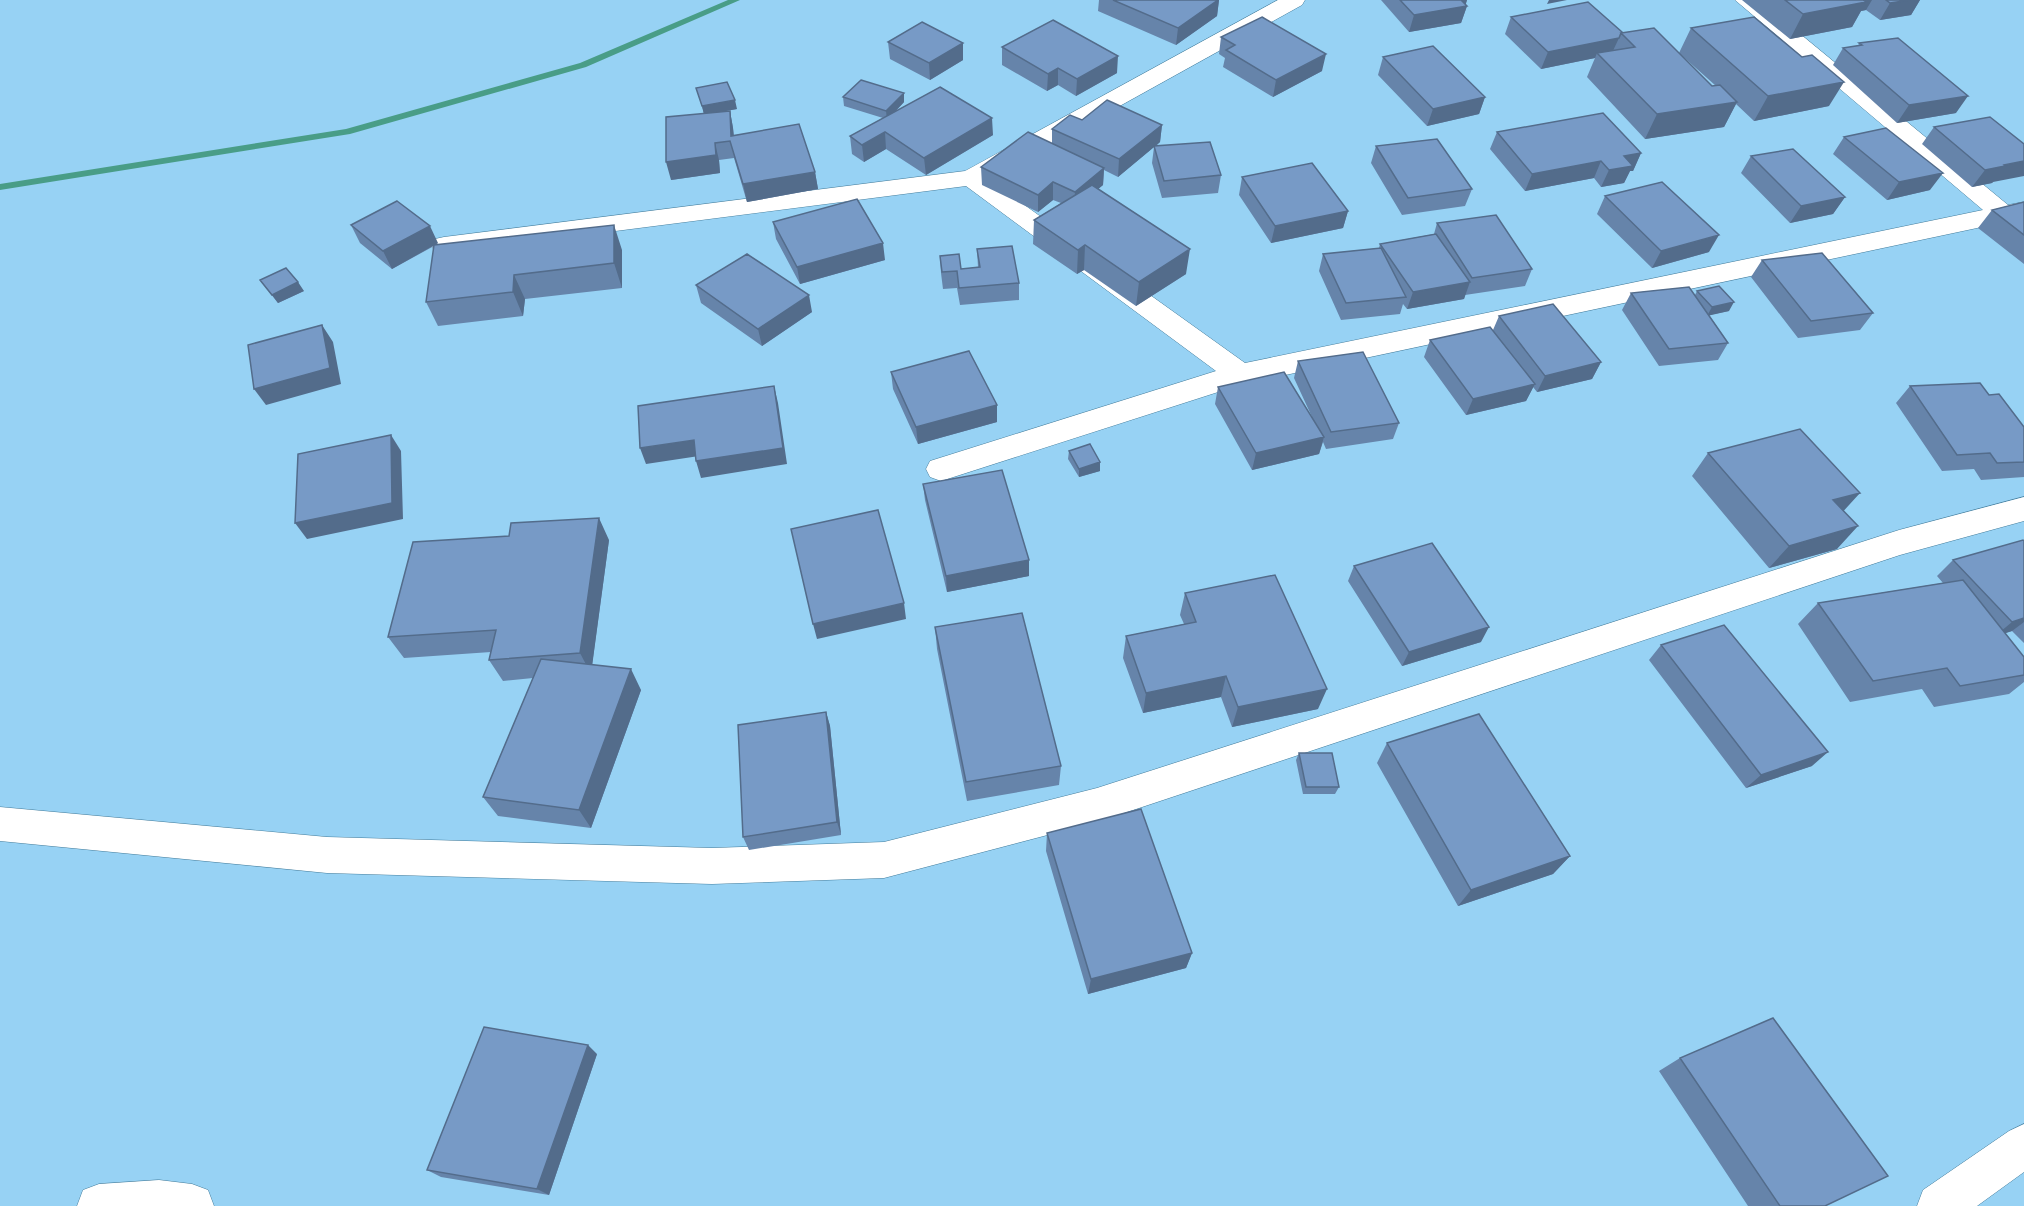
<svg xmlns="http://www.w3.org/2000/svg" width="2024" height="1206" font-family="Mulish,sans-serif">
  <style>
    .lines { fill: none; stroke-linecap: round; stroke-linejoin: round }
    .stream { fill: #499d87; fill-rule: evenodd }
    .minor-casing { stroke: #437c9b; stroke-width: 1 }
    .minor { fill: #fff; fill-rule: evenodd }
    .wall { fill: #6684aa }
    .shaded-wall { fill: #536c8b }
    .building { fill: #779ac6; stroke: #536c8b; stroke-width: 1.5 }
  </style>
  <rect width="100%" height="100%" fill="#97d2f4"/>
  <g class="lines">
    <!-- stream -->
    <path class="stream" d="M728,0H740L586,67L350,134L0,190V184L346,129L580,63Z"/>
    <defs>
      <path id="minor" d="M1278,0H1305L1302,5L988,179L1245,363L1983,210L1735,0H1759L2008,205L2024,202V218L1243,384L941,481L930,477L926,469L930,461L1216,371L966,186L444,253L435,251L431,245L435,239L444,237L965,171Z
        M2024,497V521L1900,555L1097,822L884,878L712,884L327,873L0,841V807L327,837L712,848L884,842L1097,788L1899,530Z
        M2024,1124V1172L1977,1206H1917L1923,1190L2009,1131Z
        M159,1180L192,1184L208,1190L214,1206H77L83,1190L99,1184Z"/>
    </defs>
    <!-- minor casing -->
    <use href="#minor" class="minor-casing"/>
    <!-- minor -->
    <use href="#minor" class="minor"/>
  </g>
  <!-- wall -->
  <path class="wall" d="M1099,0H1219L1217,16L1176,45L1098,11Z
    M1381,0H1467L1465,5L1467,6L1461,23L1409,32Z
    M1742,0H1921H1920L1911,15L1880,20L1866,10L1861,11L1852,27L1790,39Z
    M1511,17L1622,32L1712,86H1716L1679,53L1691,28L1829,106L1754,121L1736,104L1724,127L1645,139L1587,77L1595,58L1541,69L1505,34Z
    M1221,37L1322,71L1273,97L1223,67L1225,58L1219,54Z
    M888,42L963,43V60L930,80L890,59Z
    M1859,43L1956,113L1897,123L1833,65L1843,48L1858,46Z
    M1002,47L1117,73L1076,96L1058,85L1047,91L1002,65Z
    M1383,57L1485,97L1479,114L1427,126L1378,75Z
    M696,88L737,109L725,111H730L733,128L734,136L815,172L818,189L747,202L734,158L719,160L720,173L671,180L704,113Z
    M843,97L904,102L895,112L993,135L926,175L886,149L864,162L852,154L850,136L883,118L844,106Z
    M1082,120L1162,125L1160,142L1156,146L1221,175L1218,193L1162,198L1152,163L1154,147L1118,177L1104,170L1103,185L1098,189L1186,274L1136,306L1084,270L1077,274L1033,244L1034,220L1061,203L1053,200L1038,212L982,185L981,167L1052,143V129Z
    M1934,127L2024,144L1992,183L1972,187L1922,144Z
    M1497,132L1641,153L1633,171H1630L1624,183L1601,187L1594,178L1525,191L1490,149Z
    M1844,137L1930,190L1887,200L1833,154Z
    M1376,146L1472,189L1465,206L1402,215L1371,163Z
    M1751,156L1845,197L1833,214L1790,223L1741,173Z
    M1242,177L1348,211L1343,228L1271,243L1239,195Z
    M1605,196L1709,252L1652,268L1597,214Z
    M2024,202V264L1978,228L1992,210Z
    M773,222L885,260L800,284L776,239Z
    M1437,223L1532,269L1525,286L1465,295L1464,299L1407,309L1403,304L1400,314L1341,320L1319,271L1323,254L1379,248L1380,244L1434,234Z
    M351,225L438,243L435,245L622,250V288L525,299L523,316L438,326L426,302L434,246L392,269L360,243Z
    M977,249L1019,283V300L960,305L957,288L943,289L941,273L940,256L961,269L978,267Z
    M1762,260L1873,313L1860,330L1798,338L1751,277Z
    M260,280L304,291L278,303Z
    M696,285L812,312L762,346L701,303Z
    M1697,291L1729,311L1709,315L1728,343L1718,360L1659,366L1622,310L1631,293L1695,295Z
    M1499,316L1601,362L1592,379L1537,392L1533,387L1526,401L1466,415L1424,357L1430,340L1493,330Z
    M1298,361L1399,423L1393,439L1326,449L1323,442L1319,454L1252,470L1215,404L1218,387L1312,417L1294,378Z
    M891,372L997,422L918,444L893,389Z
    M1910,386L1989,395L2024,427V477L1981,480L1974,469L1942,471L1896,403Z
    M1069,451L1100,462V471L1079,477L1068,459Z
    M1708,453L1844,511L1837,549L1769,568L1692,476Z
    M923,484L1029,576L947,592L925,500Z
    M609,540L592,665L641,690L591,828L498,816L483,797L533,678L503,681L489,660L491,652L404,658L388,637Z
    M2024,541V643L2012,631L2005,633L2024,657V682L2009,694L1934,707L1922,689L1850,702L1798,624L1818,603L1943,583L1937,576L1953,560Z
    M1354,566L1481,642L1402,666L1348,581Z
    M1185,593L1318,709L1232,727L1221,697L1143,713L1123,658L1126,636L1184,624L1180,615Z
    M935,627L1061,766L1059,785L967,801L937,649Z
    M1661,645L1812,766L1746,788L1649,660Z
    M826,712L830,726L841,835L749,850L743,837Z
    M1387,743L1570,856L1553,874L1458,906L1377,763Z
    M1299,753L1339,787L1335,794H1303L1296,760Z
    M1047,833L1192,953L1186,968L1088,994L1046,851Z
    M597,1054L549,1195L441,1177L427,1170Z
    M1680,1058L1825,1206H1748L1659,1071Z"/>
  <!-- shaded-wall -->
  <path class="shaded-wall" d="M1218,0H1219L1217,16L1176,45L1178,28Z
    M1453,0H1467L1465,7L1467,6L1461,23L1409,32L1414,15Z
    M1549,0H1567L1547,4Z
    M1858,0H1872L1866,10L1861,11L1852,27L1790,39L1803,14Z
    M1901,0H1921H1920L1911,15L1880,20L1890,3Z
    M1619,38L1611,55L1597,53L1595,58L1541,69L1548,52Z
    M963,43V60L930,80L929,63Z
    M1326,54L1322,71L1273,97L1276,80Z
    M1118,56L1117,73L1076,96L1077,79Z
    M1058,68V85L1047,91L1048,74Z
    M1844,82L1829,106L1754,121L1768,96Z
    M904,93V102L887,120L886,111Z
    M1968,96L1956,113L1897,123L1909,105Z
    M1485,97L1479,114L1427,126L1433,109Z
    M735,100L737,109L704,115L702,106Z
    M1737,102L1724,127L1645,139L1657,114Z
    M730,111L733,128L735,153L731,136Z
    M992,118L993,135L926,175L924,158Z
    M1162,125L1160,142L1118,177L1119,159Z
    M885,132L886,149L864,162L862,145Z
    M715,143L719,160L720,173L671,180L666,162Z
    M1641,153L1633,171H1630L1624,183L1601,187L1609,170L1624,156Z
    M1601,161L1594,178L1525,191L1532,174Z
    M2024,161V176L1993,182L1992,183L1972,187L1985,170L2004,165Z
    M1104,168L1103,185L1074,209L1075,192Z
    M815,172L818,189L747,202L743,184Z
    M1943,173L1930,190L1887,200L1899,182Z
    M1053,182V200L1038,212V195Z
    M1845,197L1833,214L1790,223L1801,206Z
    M1348,211L1343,228L1271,243L1275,226Z
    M614,225L622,250V288L614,263Z
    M430,226L438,243L392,269L383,251Z
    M1719,235L1709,252L1652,268L1661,251Z
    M883,243L885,260L800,284L797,267Z
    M1085,245L1084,270L1077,274L1078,250Z
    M1190,249L1186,274L1136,306L1139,282Z
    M514,275L525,299L523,316L513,292Z
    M298,282L304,291L278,303L272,295Z
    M1470,282L1464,299L1407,309L1413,292Z
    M809,295L812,312L762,346L758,329Z
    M1734,302L1729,311L1707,316L1712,307Z
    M322,325L333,342L341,384L266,405L254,389Z
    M1601,362L1592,379L1537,392L1545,376Z
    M1535,384L1526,401L1466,415L1473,399Z
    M774,386L778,403L787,464L701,478L696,461Z
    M997,405V422L918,444L916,427Z
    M391,435L401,451L403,519L307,539L295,523Z
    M1324,437L1319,454L1252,470L1256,453Z
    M694,440L699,456L646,464L640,448Z
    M1100,462V471L1079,477V469Z
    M1860,493L1839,516L1833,500Z
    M599,518L609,540L591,674L580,653Z
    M1858,526L1837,549L1769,568L1789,546Z
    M1029,560V576L947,592L946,576Z
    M904,603L906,619L817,639L813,624Z
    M2024,618V622L2012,631L1994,637L2012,622Z
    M1489,627L1481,642L1402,666L1409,652Z
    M631,669L641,690L591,828L579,810Z
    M1226,676L1221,697L1143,713L1146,693Z
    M1327,689L1318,709L1232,727L1238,707Z
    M826,712L830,726L841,835L837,822Z
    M1828,752L1812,766L1746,788L1761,775Z
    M1570,856L1553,874L1458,906L1471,890Z
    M1192,953L1186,968L1088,994L1091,979Z
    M588,1045L597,1054L549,1195L537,1189Z"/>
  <!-- building -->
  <path class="building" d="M1113,0H1218L1178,28Z
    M1400,0H1461L1467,6L1414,15Z
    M1785,0H1863L1866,2L1803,14Z
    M1886,0H1910L1890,3Z
    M1588,2L1622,32L1621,33L1619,38L1548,52L1511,17Z
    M1262,17L1326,54L1276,80L1226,50L1235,45L1221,37Z
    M1754,17L1802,57L1812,55L1844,82L1768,96L1691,28Z
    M1053,20L1118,56L1077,79L1058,68L1048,74L1002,47Z
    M922,22L963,43L929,63L888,42Z
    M1654,28L1712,86L1720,85L1737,102L1657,114L1597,53L1635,47L1621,33Z
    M1898,38L1968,96L1909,105L1843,48L1862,45L1859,43Z
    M1433,46L1485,97L1433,109L1383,57Z
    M861,80L904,93L886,111L843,97Z
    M727,82L735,100L702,106L696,88Z
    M940,87L992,118L924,158L885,132L862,145L850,136Z
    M1107,100L1162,125L1119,159L1052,129L1070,115L1082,120Z
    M730,111L731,136L799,124L815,172L743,184L730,141L715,143L716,155L666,162V117Z
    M1603,113L1641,153L1624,156L1633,166L1609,170L1601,161L1532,174L1497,132Z
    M1990,117L2024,144V161L2004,165L2005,166L1985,170L1934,127Z
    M1886,128L1943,173L1899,182L1844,137Z
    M1028,132L1104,168L1075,192L1053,182L1038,195L981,167Z
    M1437,139L1472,189L1408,198L1376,146Z
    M1210,142L1221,175L1164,181L1154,146Z
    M1793,149L1845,197L1801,206L1751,156Z
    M1312,163L1348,211L1275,226L1242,177Z
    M1662,182L1719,235L1661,251L1605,196Z
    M1092,185L1190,249L1139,282L1085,245L1078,250L1034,220Z
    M857,199L883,243L797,267L773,222Z
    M397,201L430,226L383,251L351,225Z
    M2024,202V235L1992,210Z
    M1496,215L1532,269L1472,278L1437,223Z
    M614,225V263L514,275L513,292L426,302L434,245Z
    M1436,234L1470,282L1413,292L1380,244Z
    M1012,246L1019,283L959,288L957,271L942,272L940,256L959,254L961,269L980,267L977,249Z
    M1381,248L1406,297L1346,303L1323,254Z
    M1822,253L1873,313L1811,321L1762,260Z
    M747,254L809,295L758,329L696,285Z
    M286,268L298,282L272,295L260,280Z
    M1719,286L1734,302L1712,307L1697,291Z
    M1689,287L1728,343L1669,349L1631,293Z
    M1553,304L1601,362L1545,376L1499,316Z
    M322,325L330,368L254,389L248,345Z
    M1490,327L1535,384L1473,399L1430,340Z
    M969,351L997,405L916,427L891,372Z
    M1363,352L1399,423L1331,432L1298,361Z
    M1284,372L1324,437L1256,453L1218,387Z
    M1980,383L1989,395L1999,394L2024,427V462L1997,463L1990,453L1957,455L1910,386Z
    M774,386L783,448L696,461L694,440L640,448L638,406Z
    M1800,429L1860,493L1833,500L1858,526L1789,546L1708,453Z
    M391,435L392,503L295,523L298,454Z
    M1090,444L1100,462L1079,469L1069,451Z
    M1002,470L1029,560L946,576L923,484Z
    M878,510L904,603L813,624L791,529Z
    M599,518L580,653L489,660L496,630L388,637L413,542L509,536L511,523Z
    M2023,540L2024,541V618L2012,622L1953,560Z
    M1432,543L1489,627L1409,652L1354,566Z
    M1275,575L1327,689L1238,707L1226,676L1146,693L1126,636L1196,622L1185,593Z
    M1963,580L2024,657V675L1960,686L1947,668L1873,681L1818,603Z
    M1022,613L1061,766L966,782L935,627Z
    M1724,625L1828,752L1761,775L1661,645Z
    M541,659L631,669L579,810L483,797Z
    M826,712L837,822L743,837L738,725Z
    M1479,714L1570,856L1471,890L1387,743Z
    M1299,753H1332L1339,787H1306Z
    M1141,809L1192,953L1091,979L1047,833Z
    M1773,1018L1888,1176L1825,1206H1780L1680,1058Z
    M484,1027L588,1045L537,1189L427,1170Z"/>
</svg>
